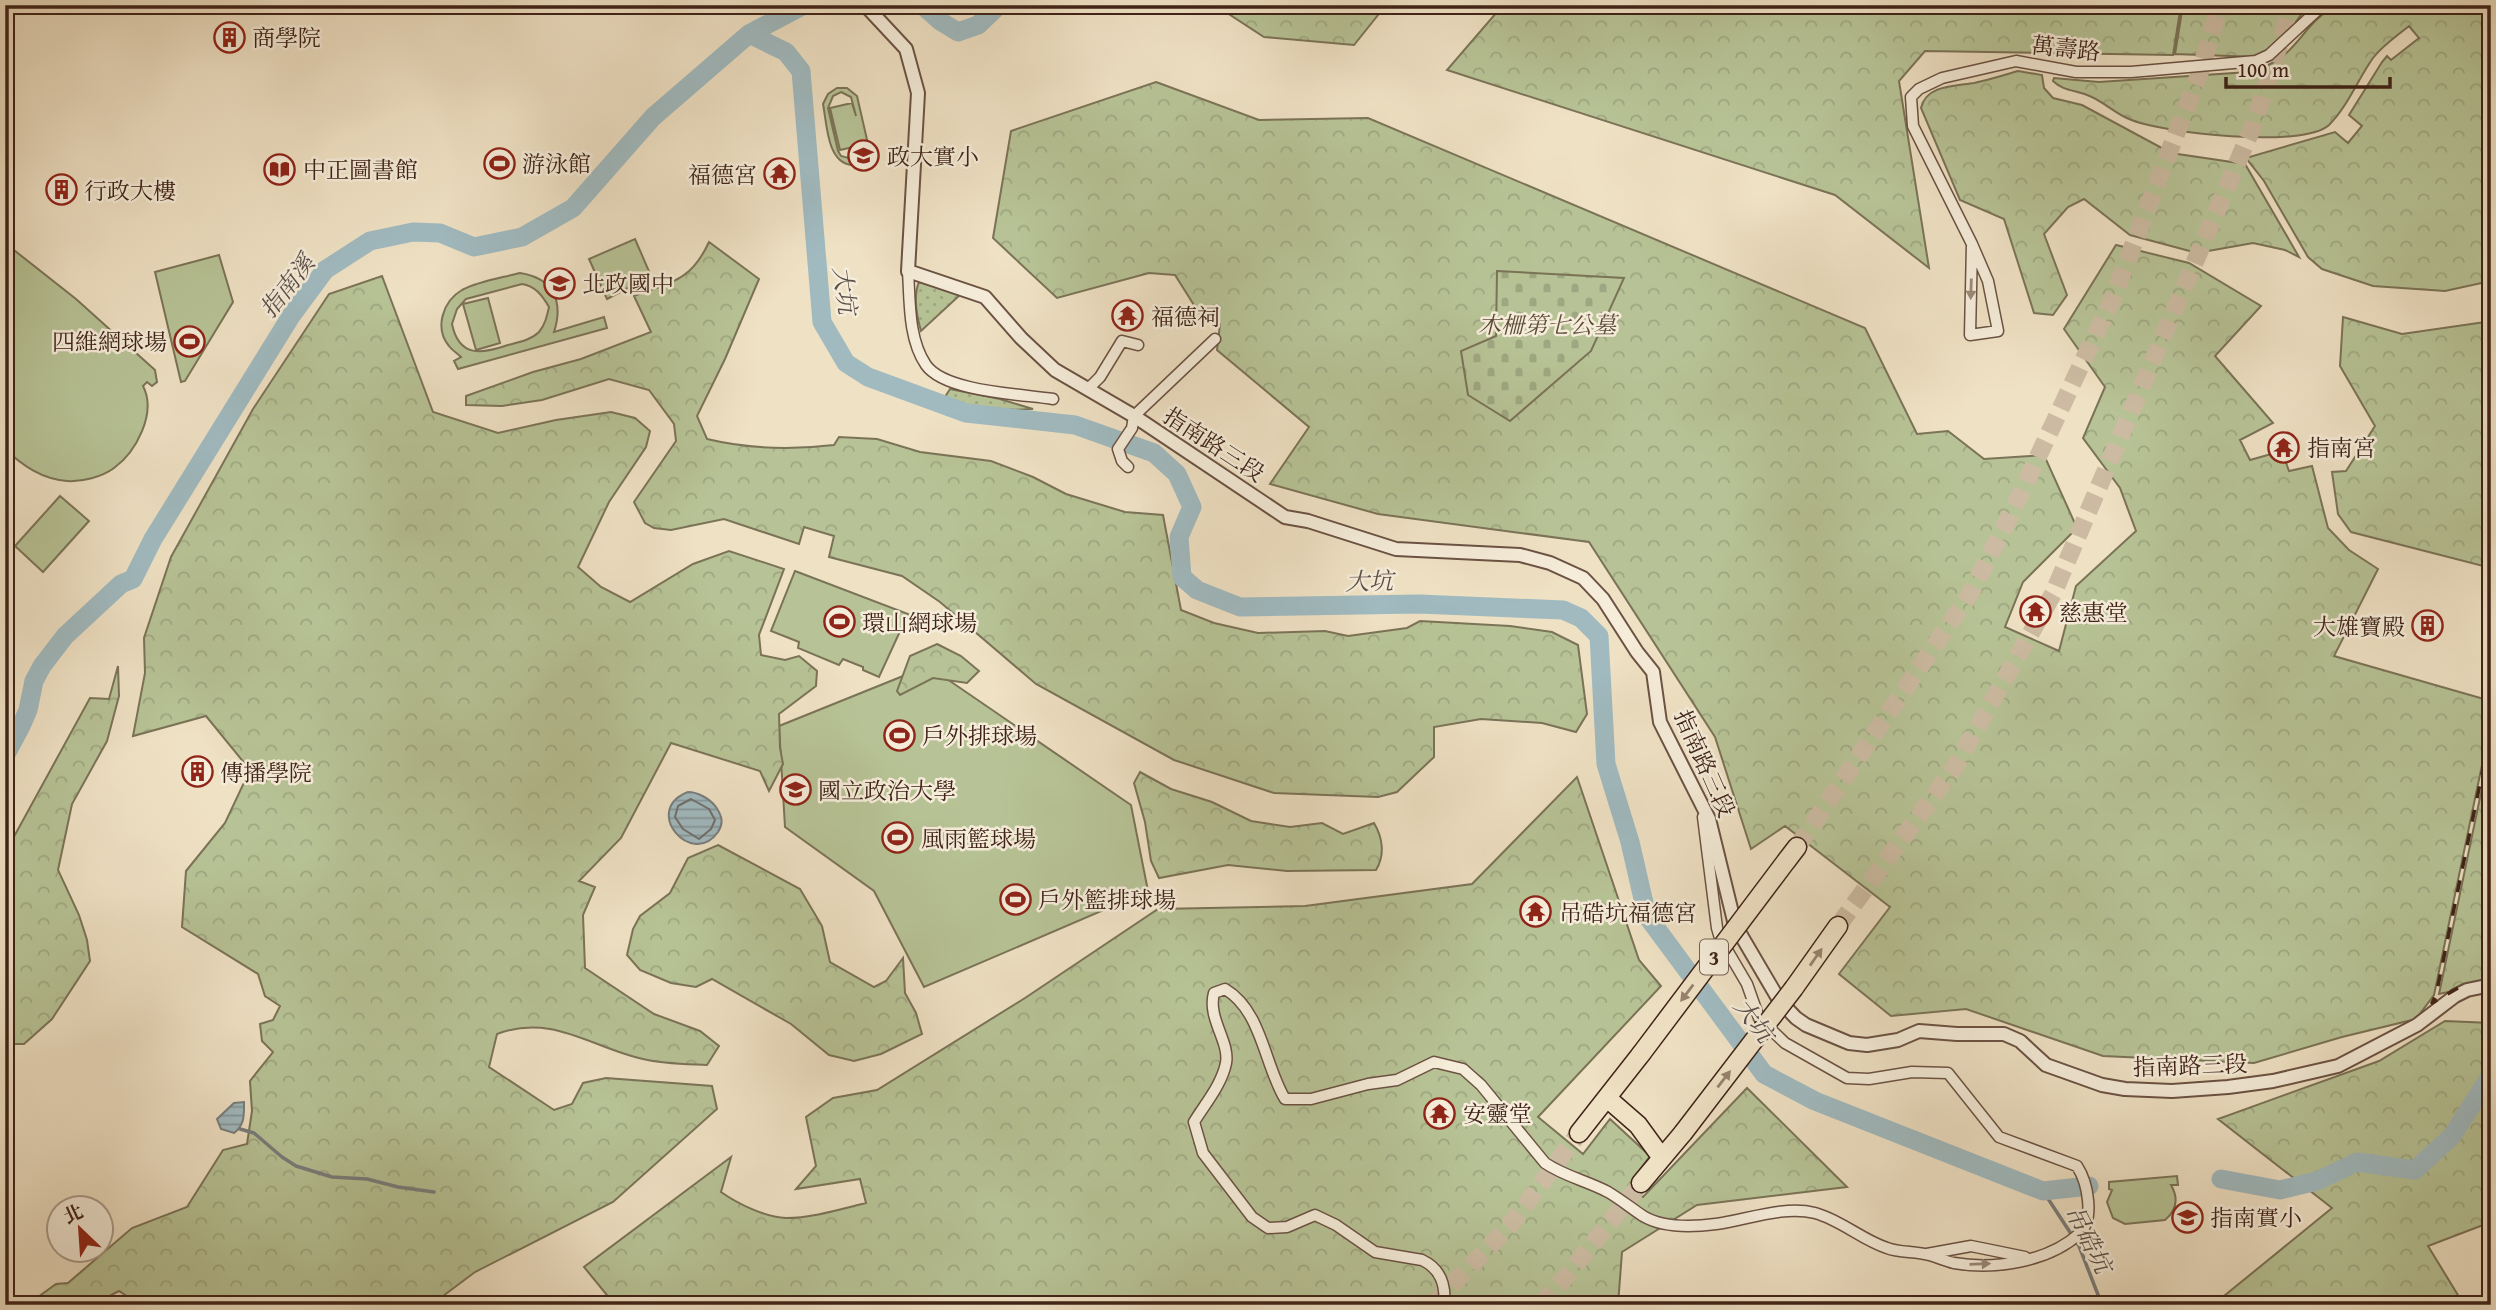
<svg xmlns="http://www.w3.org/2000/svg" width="2496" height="1310" font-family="'Gentium Book Plus','Noto Serif TC',serif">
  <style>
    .green { fill: #b7c396; stroke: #7b7357; stroke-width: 2; fill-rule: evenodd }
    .forest { fill: url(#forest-crowns); stroke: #7b7357; stroke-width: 2 }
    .cemetery { fill: url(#cemetery-stones); stroke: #7b7357; stroke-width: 2 }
    .park { fill: url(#park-dots); stroke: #7b7357; stroke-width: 2 }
    .water { fill: url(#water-rules); stroke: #797e7d; stroke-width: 2 }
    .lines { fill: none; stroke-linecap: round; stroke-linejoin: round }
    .shore { stroke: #706e6c; stroke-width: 2 }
    .stream { stroke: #797e7d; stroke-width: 3.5 }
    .river { stroke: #a0bac0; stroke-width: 19 }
    .motorway-tunnel { stroke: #ccbba2; stroke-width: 18; stroke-dasharray: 18 9; stroke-linecap: butt }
    .minor-casing { stroke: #6b5243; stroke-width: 13 }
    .tertiary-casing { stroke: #6b5243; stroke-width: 16 }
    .motorway-casing { stroke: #3f2318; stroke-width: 21 }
    .minor { stroke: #f5ecd9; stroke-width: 10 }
    .tertiary { stroke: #f5ecd9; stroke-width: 12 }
    .motorway { stroke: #efe1c4; stroke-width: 18 }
    .rail { stroke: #3f2318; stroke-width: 3.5; stroke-dasharray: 12 12; stroke-linecap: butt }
    .motorway-bridge-casing { stroke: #3f2318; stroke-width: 21; stroke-linecap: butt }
    .motorway-bridge { stroke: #efe1c4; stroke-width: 18 }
    .oneway { fill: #9a8878 }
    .oneway2 { fill: #97826e }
    .labels { text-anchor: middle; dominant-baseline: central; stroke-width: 5; stroke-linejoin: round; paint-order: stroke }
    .shield { fill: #f5ecd9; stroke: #765f52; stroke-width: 2 }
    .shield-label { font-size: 21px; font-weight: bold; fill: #3f2318 }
    .poi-label { font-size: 23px; fill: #3f2318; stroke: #f5ecd9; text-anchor: start }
    .street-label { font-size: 23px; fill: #3f2318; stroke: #f5ecd9 }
    .park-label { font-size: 23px; font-style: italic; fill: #5d4b38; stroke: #f5ecd9 }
    .water-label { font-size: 24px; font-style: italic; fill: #5c504a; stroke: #f5ecd9 }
  </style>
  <defs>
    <pattern id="forest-crowns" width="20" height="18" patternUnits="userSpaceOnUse" patternTransform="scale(1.75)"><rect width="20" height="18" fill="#b7c396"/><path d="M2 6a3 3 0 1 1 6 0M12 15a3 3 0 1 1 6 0" fill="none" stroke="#9ea781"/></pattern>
    <pattern id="cemetery-stones" width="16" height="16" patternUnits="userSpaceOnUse" patternTransform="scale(1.75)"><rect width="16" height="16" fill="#b7c396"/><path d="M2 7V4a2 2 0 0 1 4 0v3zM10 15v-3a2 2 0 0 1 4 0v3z" fill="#9ea781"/></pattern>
    <pattern id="park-dots" width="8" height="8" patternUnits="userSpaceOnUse" patternTransform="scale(1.75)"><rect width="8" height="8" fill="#b7c396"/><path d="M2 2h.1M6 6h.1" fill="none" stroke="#9ea781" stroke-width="1.8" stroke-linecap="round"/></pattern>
    <pattern id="water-rules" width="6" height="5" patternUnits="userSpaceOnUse" patternTransform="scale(1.75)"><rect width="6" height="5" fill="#a0bac0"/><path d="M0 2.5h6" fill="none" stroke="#84979b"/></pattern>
  </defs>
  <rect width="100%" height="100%" fill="#efe1c4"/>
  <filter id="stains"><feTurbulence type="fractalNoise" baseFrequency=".00286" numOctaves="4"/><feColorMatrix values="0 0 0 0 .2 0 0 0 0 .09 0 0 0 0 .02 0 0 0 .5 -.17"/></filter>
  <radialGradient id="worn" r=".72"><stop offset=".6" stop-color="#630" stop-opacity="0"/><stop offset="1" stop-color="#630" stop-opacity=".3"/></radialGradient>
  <!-- green -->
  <path class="green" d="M837,88H847L857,96L868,144L860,161L851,165C827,162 827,124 823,104L828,94ZM841,92L851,97L856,116L852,103L830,108L840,150L862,145L860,153L852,159L841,156L838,151L828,108L833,96Z
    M635,239L651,276L607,299L589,259Z
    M5,243L76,299L155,370L157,382L152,386L147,382L143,386C157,413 136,452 114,468C102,477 82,482 67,481C42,479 23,466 5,449Z
    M219,255L233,302L185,381L181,382L155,272Z
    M520,273C553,278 564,301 554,332L604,317L607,328L458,369L454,361L461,357C457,353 452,350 449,346C434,328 443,301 462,290C479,281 501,278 520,273ZM522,284C535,286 542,295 549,307C547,316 545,325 539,332C531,340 519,342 508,345C482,354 459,358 452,324L457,309L466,299Z
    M488,298L500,343L476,350L463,304Z
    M60,496L89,521L43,572L15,546Z
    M795,571L908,614L879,677L863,670V667L843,659L839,665L798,648L799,642L771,631Z
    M928,666L1131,805L1148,891L924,987L874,891L785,827L779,726Z
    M2177,1176L2178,1185H2171C2179,1199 2177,1210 2165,1220L2125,1224L2113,1218L2107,1202L2112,1190L2109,1189V1182Z"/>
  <!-- forest -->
  <path class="forest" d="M1215,5H1386L1354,45L1264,37Z
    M1503,5H2181L2173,55L1925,51L1899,81L1929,268L1835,195L1447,70Z
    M2183,5H2308L2288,33L2269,51L2257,57L2175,54Z
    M2336,5H2491V281L2445,291L2373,286L2322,269L2308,257L2264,181L2246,158L2335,132L2348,143L2362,126L2349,115L2382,62L2387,56L2391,60L2419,38L2409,26C2397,36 2383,45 2373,58C2358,79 2348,106 2329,125C2303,149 2161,133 2129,119C2114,113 2102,100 2087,95C2075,90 2063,91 2053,81L2054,78L2099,82L2249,72C2300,59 2298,26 2336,5Z
    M2018,71L2042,75L2044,88L2053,98L2082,105L2171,153L2245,164L2299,257L2285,250L2253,243L2197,253L2130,235L2084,199L2068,207L2044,234L2067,295L2053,315L2034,313L2004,219L1960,200L1921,108C1926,85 1955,86 1974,83C1989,80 2004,75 2018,71Z
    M1156,82L1259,120L1368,118L1865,328L1917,434L1948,431L1984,459L2044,455L2077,528L2023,582L2005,627L2059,651L2076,586L2136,531L2120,488L2083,438L2105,387L2064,329L2116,245L2189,263L2261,306L2215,356L2273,423L2240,440L2250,460L2282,451L2289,471L2312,466L2328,528L2349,550L2378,569L2334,656L2491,701V722L2434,995L2416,1019L2342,1037L2254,1063L2103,1056L1966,1009L1891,1016L1839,974L1890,907L1785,826L1751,849L1715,737L1589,542L1378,514L1270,484L1309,427L1217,350L1220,324L1199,313L1175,275L1149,273L1057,298L993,238L1011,131Z
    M709,242L759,279L725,359L697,416L707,439C749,449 792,450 834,445L839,437L877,439L920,452L991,461L1033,477L1066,494L1125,512L1163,515L1181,610L1214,623L1258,633L1325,631L1348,636L1407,628L1420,621L1510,626L1552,632L1578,645L1587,714L1576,732L1542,723L1481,719L1434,727V757L1397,792L1378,797L1274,793L1174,760L1036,684L940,602L902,576L829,557L834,536L804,527L799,544L724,519L671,530L654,528L645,523L634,502L676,441L674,424L649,390L609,379L542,400L502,406L466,405V396L533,372L581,359L651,332L634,296C672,282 691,281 709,242Z
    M382,276L433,412L498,433L556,420L611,412L635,418L650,431L646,447L609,502L578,567L601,587L630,602L693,564L729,551L784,569L759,635L761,655L785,660L799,656L817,671L816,686L779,714L780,748L783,764L769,791L760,771L671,743L621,838L579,881L595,887L583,915L585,968L654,1014L700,1031L719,1046L707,1065C686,1064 664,1064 643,1059C592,1048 553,1013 497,1034L489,1067L554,1110L572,1104L583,1083L606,1078L712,1086L717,1109L613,1202L475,1272L431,1305H140L119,1291L92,1305H42L38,1297L56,1284L68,1283L132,1228L187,1207L223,1150L247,1144L252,1111L250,1081L273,1052L262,1041L260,1024L273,1020L280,1006L265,996L258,974L182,927L186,871L225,823L250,770L206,716L133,736L145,673L144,638L171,557L253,409L329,294Z
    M2343,317L2402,334L2485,322L2491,324V568L2351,532L2338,514L2332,472L2346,471L2375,426L2340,366Z
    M937,644L961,656L979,671L967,683L933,678L900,695L897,691L910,656Z
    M118,666L119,696L107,741L72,804L58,870L79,915L87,940L90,961L52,1019L24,1044H7L5,853L90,698L109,699Z
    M2491,745V983L2439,994Z
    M1140,772L1171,789L1212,802L1251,821L1290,827L1322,823L1343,834L1374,823C1383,838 1385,855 1376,870L1287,871L1228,865L1159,878L1151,861L1145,822L1134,783Z
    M1577,777L1639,960L1661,986L1538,1117L1583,1154L1610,1119L1650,1156L1628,1186L1643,1197L1747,1088L1847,1187L1697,1205L1622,1252L1618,1305H615L584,1267L731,1157L721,1192C738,1204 765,1217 786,1218C812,1218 841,1209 866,1203L860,1179L796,1189L816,1166L806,1117L833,1098L877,1090L1025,998L1158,909L1305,906L1472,884Z
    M718,845L800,889L822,926L830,962L874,987L886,981L903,958L905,993L916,1013L922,1034L881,1054L854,1061L829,1055L791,1024L712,979L696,987L671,983L640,970L627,955L633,929L640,916L670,893L688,858Z
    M2445,1021L2491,1023V1222L2428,1246L2464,1305H2216L2224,1296L2332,1208L2218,1119L2379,1061Z"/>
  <!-- cemetery -->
  <path class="cemetery" d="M1497,271L1624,278L1591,351L1510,421L1468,395L1461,351L1496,336Z"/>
  <!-- park -->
  <path class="park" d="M919,282L961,294L921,331C917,317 913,296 919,282Z
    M950,389L1000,399L1033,409C1001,411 974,410 943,400Z"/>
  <!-- water -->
  <path class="water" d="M688,792C698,792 710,799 716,807C722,816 724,823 718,832C692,869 641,810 688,792Z
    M244,1102C244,1114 245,1125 234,1133L221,1129L217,1119L234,1103Z"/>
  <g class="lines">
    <!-- shore -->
    <path class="shore" d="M691,799L709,809L715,820L711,829L699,839L683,829L675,817L678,806Z"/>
    <!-- stream -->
    <path class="stream" d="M240,1129L254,1133L282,1157L296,1166L332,1177L367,1179L398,1187L434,1192
      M2043,1191L2079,1246L2102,1305"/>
    <!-- river -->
    <path class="river" d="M922,5L940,21L958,32L978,25L999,5
      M1070,5H1087
      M749,34L786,52L801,71L822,322L846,363L868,377L966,413L1075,425L1154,453L1177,474L1192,507L1179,537L1182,577L1197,590L1240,607L1419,604L1563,610L1581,618L1599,636L1606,764L1630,842L1647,916L1764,1074L1815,1101L2043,1191L2089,1186
      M5,756L21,726L28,710L34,681L42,666L65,636L121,584L133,579L153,539L291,316L325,270L370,241L413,232L440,233L474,247L522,237L573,208L653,117L749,34L804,5
      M2221,1179L2280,1190L2317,1181L2357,1162L2415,1170L2452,1136L2491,1075"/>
    <!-- motorway-tunnel -->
    <path class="motorway-tunnel" d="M1797,847L1971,592L2012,512L2114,295L2200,72L2220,5
      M1838,926L1956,765L2053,594L2253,126L2292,5
      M1433,1305L1511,1224L1579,1133
      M1540,1305L1566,1277L1641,1183"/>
    <defs>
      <path id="minor" d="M1972,244L1970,335L1998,331L1988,281L1972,244L1913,126L1911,97L1919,89L1942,78L2016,61L2076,72H2131L2256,61L2269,55L2323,5
        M908,271C910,300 908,339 926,365C945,392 1021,394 1053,399
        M1088,389L1100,377L1122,341L1138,345
        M1128,467L1122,461L1118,449L1132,428L1134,416L1215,339
        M1927,1254L1971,1246L2025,1257
        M1444,1305C1446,1285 1441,1269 1422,1260L1375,1252L1336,1225L1315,1215L1287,1227L1268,1228L1252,1217L1203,1153L1194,1122C1205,1104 1222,1084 1226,1063C1230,1042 1207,1018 1214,993L1225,989C1262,1011 1264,1064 1285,1099H1311L1368,1084L1397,1080L1434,1062L1463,1069L1481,1085L1545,1163C1564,1176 1587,1181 1608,1192C1620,1199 1631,1208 1643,1216C1663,1228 1693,1227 1716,1224C1746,1220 1784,1205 1815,1213C1841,1220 1862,1240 1887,1248C1900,1253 1915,1251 1929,1255C1937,1257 1945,1261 1954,1263C1994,1270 2048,1262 2079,1234C2095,1220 2088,1183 2077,1166L1999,1137L1948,1073L1912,1072L1869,1079L1847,1078L1785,1043L1759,1018L1747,984L1720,938L1717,928L1703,817"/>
      <path id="tertiary" d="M865,5L906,49L918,93L908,271L985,297L1021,338L1055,370L1134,416L1285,517L1308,521L1396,549L1520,555L1550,563L1583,578L1603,599L1637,652L1653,672L1660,722L1709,819L1735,925L1779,1000L1796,1018L1806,1025L1849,1043L1867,1045L1898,1040L1919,1031L1957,1034H2004L2020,1041L2046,1065L2102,1085L2125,1089L2172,1091L2228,1087L2273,1081L2338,1066L2417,1025L2455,996L2467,990L2491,985"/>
      <path id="motorway" d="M1787,860L1797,847
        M1794,988L1838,926
        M1607,1098L1638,1125L1662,1158
        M1579,1133L1641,1054
        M1641,1183L1683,1133"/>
    </defs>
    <!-- minor casing -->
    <use href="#minor" class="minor-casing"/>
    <!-- tertiary casing -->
    <use href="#tertiary" class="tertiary-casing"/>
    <!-- motorway casing -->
    <use href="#motorway" class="motorway-casing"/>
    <!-- minor -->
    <use href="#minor" class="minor"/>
    <!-- tertiary -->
    <use href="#tertiary" class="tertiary"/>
    <!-- motorway -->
    <use href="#motorway" class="motorway"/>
    <!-- rail -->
    <path class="rail" d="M2458,988L2432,1003L2436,995L2491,731"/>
    <defs>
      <path id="motorway-bridge" d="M1641,1054L1787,860
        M1683,1133L1794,988"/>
    </defs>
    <!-- motorway-bridge casing -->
    <use href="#motorway-bridge" class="motorway-bridge-casing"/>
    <!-- motorway-bridge -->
    <use href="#motorway-bridge" class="motorway-bridge"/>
  </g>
  <!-- one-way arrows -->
  <defs><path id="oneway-solid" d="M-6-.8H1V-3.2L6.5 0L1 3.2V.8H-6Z" transform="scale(1.75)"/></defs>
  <g class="oneway">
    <use href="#oneway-solid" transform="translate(1971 289) rotate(92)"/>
    <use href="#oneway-solid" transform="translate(1980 1264) rotate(-2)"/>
  </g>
  <g class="oneway2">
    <use href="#oneway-solid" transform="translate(1816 957) rotate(-55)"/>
    <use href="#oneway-solid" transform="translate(1687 993) rotate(127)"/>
    <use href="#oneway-solid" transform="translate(1724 1079) rotate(-52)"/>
  </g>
  <!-- icons -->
  <defs>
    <symbol id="building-ring" viewBox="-11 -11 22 22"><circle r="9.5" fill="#f5ecd9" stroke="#8f2418" stroke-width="1.5"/><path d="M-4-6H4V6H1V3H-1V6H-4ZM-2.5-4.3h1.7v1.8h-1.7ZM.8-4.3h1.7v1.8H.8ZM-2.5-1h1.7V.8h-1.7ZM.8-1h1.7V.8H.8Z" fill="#8f2418"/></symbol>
    <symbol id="school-ring" viewBox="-11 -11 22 22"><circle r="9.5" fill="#f5ecd9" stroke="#8f2418" stroke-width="1.5"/><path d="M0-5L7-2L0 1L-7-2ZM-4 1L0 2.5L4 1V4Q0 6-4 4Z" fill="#8f2418"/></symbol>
    <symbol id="stadium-ring" viewBox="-11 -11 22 22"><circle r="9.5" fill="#f5ecd9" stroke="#8f2418" stroke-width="1.5"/><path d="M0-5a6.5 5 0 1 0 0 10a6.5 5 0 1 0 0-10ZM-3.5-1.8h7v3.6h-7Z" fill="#8f2418"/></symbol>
    <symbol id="library-ring" viewBox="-11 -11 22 22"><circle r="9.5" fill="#f5ecd9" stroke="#8f2418" stroke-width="1.5"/><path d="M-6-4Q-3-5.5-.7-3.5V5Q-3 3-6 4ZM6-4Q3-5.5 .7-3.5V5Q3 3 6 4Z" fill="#8f2418"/></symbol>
    <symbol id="temple-ring" viewBox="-11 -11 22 22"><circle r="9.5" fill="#f5ecd9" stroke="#8f2418" stroke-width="1.5"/><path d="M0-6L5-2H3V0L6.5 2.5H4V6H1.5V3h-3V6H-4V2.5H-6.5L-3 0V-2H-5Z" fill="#8f2418"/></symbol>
    <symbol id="university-ring" viewBox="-11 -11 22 22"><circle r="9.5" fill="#f5ecd9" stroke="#8f2418" stroke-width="1.5"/><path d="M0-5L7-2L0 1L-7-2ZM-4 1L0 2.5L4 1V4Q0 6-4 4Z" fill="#8f2418"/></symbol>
  </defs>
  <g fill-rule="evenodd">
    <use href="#building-ring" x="212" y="20" width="35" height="35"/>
    <use href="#school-ring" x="846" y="138" width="35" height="35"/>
    <use href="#stadium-ring" x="482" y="146" width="35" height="35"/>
    <use href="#library-ring" x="262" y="152" width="35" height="35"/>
    <use href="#temple-ring" x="762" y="156" width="35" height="35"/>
    <use href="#building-ring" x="44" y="172" width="35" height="35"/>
    <use href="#school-ring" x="542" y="266" width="35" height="35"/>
    <use href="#temple-ring" x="1110" y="298" width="35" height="35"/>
    <use href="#stadium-ring" x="172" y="324" width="35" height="35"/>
    <use href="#temple-ring" x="2266" y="430" width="35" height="35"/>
    <use href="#temple-ring" x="2018" y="594" width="35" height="35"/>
    <use href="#stadium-ring" x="822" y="604" width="35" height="35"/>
    <use href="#building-ring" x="2410" y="608" width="35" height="35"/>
    <use href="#stadium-ring" x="882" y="718" width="35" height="35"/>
    <use href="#building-ring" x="180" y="754" width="35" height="35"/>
    <use href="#university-ring" x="778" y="772" width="35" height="35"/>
    <use href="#stadium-ring" x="880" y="820" width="35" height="35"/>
    <use href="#stadium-ring" x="998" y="882" width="35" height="35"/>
    <use href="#temple-ring" x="1518" y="894" width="35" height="35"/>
    <use href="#temple-ring" x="1422" y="1096" width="35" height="35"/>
    <use href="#school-ring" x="2170" y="1200" width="35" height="35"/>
  </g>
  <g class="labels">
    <!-- shield labels -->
    <rect class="shield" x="1700" y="939.5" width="28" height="35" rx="5"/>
    <g class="shield-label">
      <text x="1714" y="957">3</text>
    </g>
    <!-- poi labels -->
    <g class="poi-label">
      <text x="252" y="37">商學院</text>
      <text x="887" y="156">政大實小</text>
      <text x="522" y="163">游泳館</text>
      <text x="303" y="169">中正圖書館</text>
      <text x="757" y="174" text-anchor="end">福德宮</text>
      <text x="84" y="190">行政大樓</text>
      <text x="582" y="283">北政國中</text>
      <text x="1151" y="316">福德祠</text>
      <text x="167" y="341" text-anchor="end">四維網球場</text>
      <text x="2307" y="447">指南宮</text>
      <text x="2059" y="612">慈惠堂</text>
      <text x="862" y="622">環山網球場</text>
      <text x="2405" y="626" text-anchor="end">大雄寶殿</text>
      <text x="922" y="735">戶外排球場</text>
      <text x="220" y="772">傳播學院</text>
      <text x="818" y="790">國立政治大學</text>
      <text x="921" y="838">風雨籃球場</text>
      <text x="1038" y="899">戶外籃排球場</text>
      <text x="1559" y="912">吊硞坑福德宮</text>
      <text x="1463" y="1113">安靈堂</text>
      <text x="2210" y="1217">指南實小</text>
    </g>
    <!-- street labels -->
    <g class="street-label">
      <text transform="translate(2066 48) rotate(6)">萬壽路</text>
      <text transform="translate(1214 444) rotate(33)">指南路三段</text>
      <text transform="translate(1705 763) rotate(66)">指南路三段</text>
      <text transform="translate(2190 1065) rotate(-2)">指南路三段</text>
    </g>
    <!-- park labels -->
    <g class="park-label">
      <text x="1547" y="324">木柵第七公墓</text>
    </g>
    <!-- water labels -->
    <g class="water-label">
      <text transform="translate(287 286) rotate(-52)">指南溪</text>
      <text transform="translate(845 290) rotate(82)">大坑</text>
      <text transform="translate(1369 581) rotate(-1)">大坑</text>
      <text transform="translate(1754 1020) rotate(53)">大坑</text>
      <text transform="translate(2089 1239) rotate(63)">吊硞坑</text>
    </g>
  </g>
  <!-- margin -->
  <rect width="2496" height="1310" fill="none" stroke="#efe1c4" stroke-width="28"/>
  <rect x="7" y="7" width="2482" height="1296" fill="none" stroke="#3f2318" stroke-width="3.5"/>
  <rect x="14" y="14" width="2468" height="1282" fill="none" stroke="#3f2318" stroke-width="2"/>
  <!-- north arrow -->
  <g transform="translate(80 1229) rotate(335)"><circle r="33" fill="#f5ecd9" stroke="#ac9c8c" stroke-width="2"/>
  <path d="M0-5L12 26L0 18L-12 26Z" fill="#8f2418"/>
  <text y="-10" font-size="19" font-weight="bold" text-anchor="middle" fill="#3f2318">北</text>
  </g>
  <!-- scale -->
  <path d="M2226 77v10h164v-10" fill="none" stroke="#3f2318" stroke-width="3.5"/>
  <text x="2237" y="77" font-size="21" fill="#3f2318" stroke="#f5ecd9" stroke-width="5" paint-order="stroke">100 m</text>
  <rect width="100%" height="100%" filter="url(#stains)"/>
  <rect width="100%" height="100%" fill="url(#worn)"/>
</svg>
